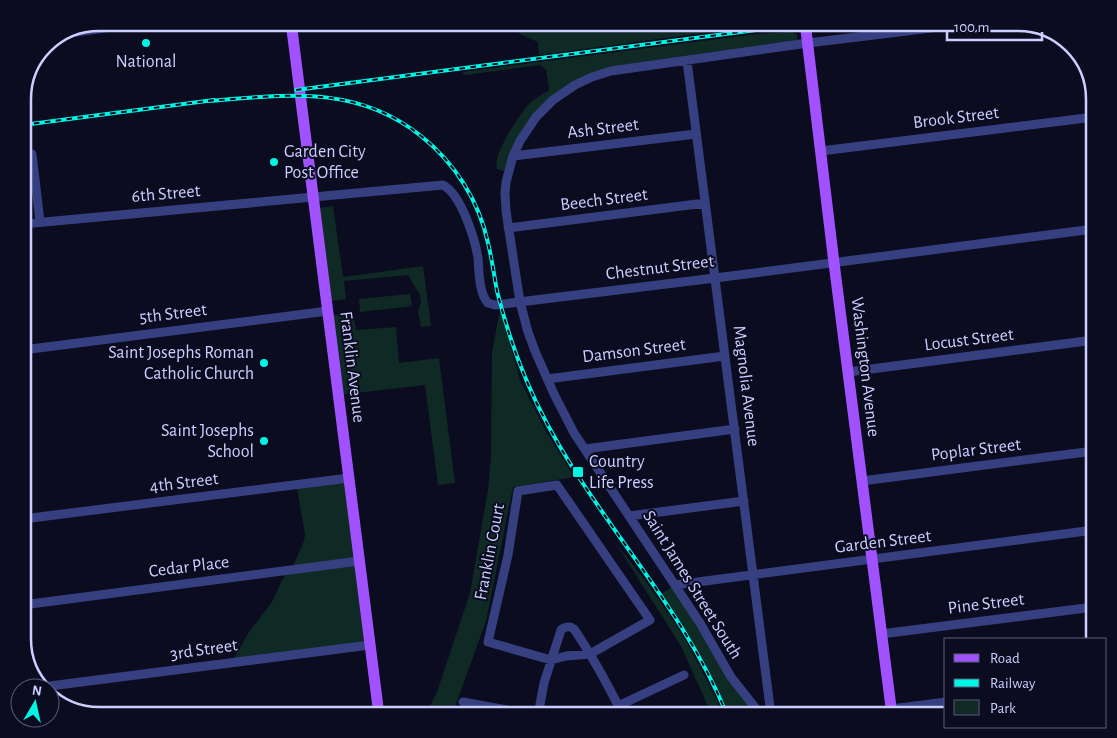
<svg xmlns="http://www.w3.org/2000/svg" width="1117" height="738" font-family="'Alegreya Sans',sans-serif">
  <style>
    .green { fill: #0f2a24 }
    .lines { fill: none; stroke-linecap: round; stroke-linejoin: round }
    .minor { stroke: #363f80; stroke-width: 9 }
    .major { stroke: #a152ff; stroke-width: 11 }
    .rail-casing { stroke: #00f6e4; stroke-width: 4 }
    .rail { stroke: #0c0c20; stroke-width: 2; stroke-dasharray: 5.5; stroke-linecap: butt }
    .poi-dot { fill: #00f6e4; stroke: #0c0c20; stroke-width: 2 }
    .labels { text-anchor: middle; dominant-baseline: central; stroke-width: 4; stroke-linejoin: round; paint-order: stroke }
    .poi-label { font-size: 18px; fill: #cbceff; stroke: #0c0c20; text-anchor: start }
    .street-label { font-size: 18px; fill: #cbceff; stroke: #0c0c20 }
    .rim { fill: none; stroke: #cbceff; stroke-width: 2.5 }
  </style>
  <rect width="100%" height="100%" fill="#0c0c20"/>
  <!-- green -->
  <path class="green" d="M664,22L778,23L539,55L538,42L522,35L505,23H548L578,28H615Z
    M792,32L797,35L798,49L611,71L598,75L541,111L509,169L504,171L497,169C492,155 519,115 529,104C534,99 542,94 549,91V88L546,70L540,65L465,75L462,72L757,34Z
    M333,206L343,277L423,266L431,326L421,327L418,312L421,303L420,295L408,275L344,281L346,299L326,302L315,209Z
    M410,294L412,306L360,312L359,299Z
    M500,309L520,380L544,428L574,477L513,487L486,621L455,707L450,715H426L437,692L470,593L488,490L491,457L492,353Z
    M353,313L356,330L396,327L399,363L439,358L455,483L438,485L425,385L338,395L328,316Z
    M350,476L372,645L232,662L249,632L272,602L282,580L295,562L304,541L305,534L296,483Z
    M615,542L647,583L684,637L717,700L723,715H712L681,646Z
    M675,585L761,715H729C712,672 689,631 661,594Z"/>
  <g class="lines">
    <!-- minor -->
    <path class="minor" d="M580,22L609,25L630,22
      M76,32L148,22
      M687,61L771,715
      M821,151L1094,117
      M32,154L40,222
      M513,156L696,134
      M23,224L443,185C461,194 475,239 478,258C479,271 479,294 488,303L495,305L715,278L1094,229
      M508,228L705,203
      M23,350L328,311
      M848,372L1094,340
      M547,379L725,356
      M585,449L735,429
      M862,481L1094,451
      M557,485L650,620L590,654L566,656L551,660L488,642L508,555L518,491Z
      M629,516L744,501
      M23,519L349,478
      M675,585L1094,530
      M23,605L359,561
      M881,634L1094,607
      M42,687L370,645
      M463,702L534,715
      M618,706L684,675
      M891,709L946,702
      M538,715L544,683L561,630C565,626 570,626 574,629C593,657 608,685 623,715
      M761,715L731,677L700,623L574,433L554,394L535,351L528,332L520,302L506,211L505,193L506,182L513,156L520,141L536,117L553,100L575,85L592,77L611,71L808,43L980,22"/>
    <!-- major -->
    <path class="major" d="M291,22L379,715
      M805,22L834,263L892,715"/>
    <defs>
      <path id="rail" d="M296,90L817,22
        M208,101C285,95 356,84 421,136C455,163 479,201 488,243C492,259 494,275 497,291C505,323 515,354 528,384C579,504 679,595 727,715
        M23,125L214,100"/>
    </defs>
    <!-- rail casing -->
    <use href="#rail" class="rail-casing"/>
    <!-- rail -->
    <use href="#rail" class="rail"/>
  </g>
  <!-- markers -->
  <g class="poi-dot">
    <circle cx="146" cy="43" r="5"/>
    <circle cx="274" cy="162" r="5"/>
    <circle cx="264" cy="363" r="5"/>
    <circle cx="264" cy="441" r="5"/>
    <rect x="572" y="466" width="12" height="12" rx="2.5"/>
  </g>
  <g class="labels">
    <!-- poi labels -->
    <g class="poi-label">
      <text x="146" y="62" text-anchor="middle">National</text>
      <text x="284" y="152">Garden City<tspan x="284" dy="21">Post Office</tspan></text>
      <text x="254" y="353" text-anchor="end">Saint Josephs Roman<tspan x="254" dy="21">Catholic Church</tspan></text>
      <text x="254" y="431" text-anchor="end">Saint Josephs<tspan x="254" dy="21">School</tspan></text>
      <text x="589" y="462">Country<tspan x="589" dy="21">Life Press</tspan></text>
    </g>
    <!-- street labels -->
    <g class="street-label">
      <text transform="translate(956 118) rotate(-7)">Brook Street</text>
      <text transform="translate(603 129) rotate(-7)">Ash Street</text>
      <text transform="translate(166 194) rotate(-5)">6th Street</text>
      <text transform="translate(604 200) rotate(-7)">Beech Street</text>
      <text transform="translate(660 268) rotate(-7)">Chestnut Street</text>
      <text transform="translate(173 314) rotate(-7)">5th Street</text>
      <text transform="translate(969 340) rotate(-7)">Locust Street</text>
      <text transform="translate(634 351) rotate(-7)">Damson Street</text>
      <text transform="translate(352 367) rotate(83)">Franklin Avenue</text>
      <text transform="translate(865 367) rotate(83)">Washington Avenue</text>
      <text transform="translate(746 386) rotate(83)">Magnolia Avenue</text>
      <text transform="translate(976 450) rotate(-7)">Poplar Street</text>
      <text transform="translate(184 483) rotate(-7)">4th Street</text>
      <text transform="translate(883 542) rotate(-7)">Garden Street</text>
      <text transform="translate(490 552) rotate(-79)">Franklin Court</text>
      <text transform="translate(189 567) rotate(-7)">Cedar Place</text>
      <text transform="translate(692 585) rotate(58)">Saint James Street South</text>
      <text transform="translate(986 604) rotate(-7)">Pine Street</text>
      <text transform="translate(204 650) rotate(-8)">3rd Street</text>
    </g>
  </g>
  <!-- crop -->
  <path d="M0 0H1117V738H0ZM99 31H1018A68 68 0 0 1 1086 99V639A68 68 0 0 1 1018 707H99A68 68 0 0 1 31 639V99A68 68 0 0 1 99 31Z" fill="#0c0c20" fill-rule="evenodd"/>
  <path class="rim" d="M99 31H1018A68 68 0 0 1 1086 99V639A68 68 0 0 1 1018 707H99A68 68 0 0 1 31 639V99A68 68 0 0 1 99 31Z"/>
  <!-- legend -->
  <rect x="944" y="638" width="162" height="90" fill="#0c0c20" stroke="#585a79"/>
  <rect x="954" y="654" width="25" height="8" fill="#a152ff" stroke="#585a79"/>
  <text x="990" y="663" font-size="15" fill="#cbceff">Road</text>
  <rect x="954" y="679" width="25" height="8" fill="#00f6e4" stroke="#585a79"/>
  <text x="990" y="688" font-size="15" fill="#cbceff">Railway</text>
  <rect x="954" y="700" width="25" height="15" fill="#0f2a24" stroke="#585a79"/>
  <text x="990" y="713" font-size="15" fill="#cbceff">Park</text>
  <!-- north arrow -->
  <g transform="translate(35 703) rotate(9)"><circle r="24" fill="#0c0c20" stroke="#585a79"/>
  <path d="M0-4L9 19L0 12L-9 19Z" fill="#00f6e4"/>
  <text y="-8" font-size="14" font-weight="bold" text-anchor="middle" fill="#cbceff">N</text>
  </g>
  <!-- scale -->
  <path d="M947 32v8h95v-8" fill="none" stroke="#cbceff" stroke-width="2.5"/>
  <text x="954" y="32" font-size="15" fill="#cbceff" stroke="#0c0c20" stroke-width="4" paint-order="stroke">100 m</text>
</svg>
